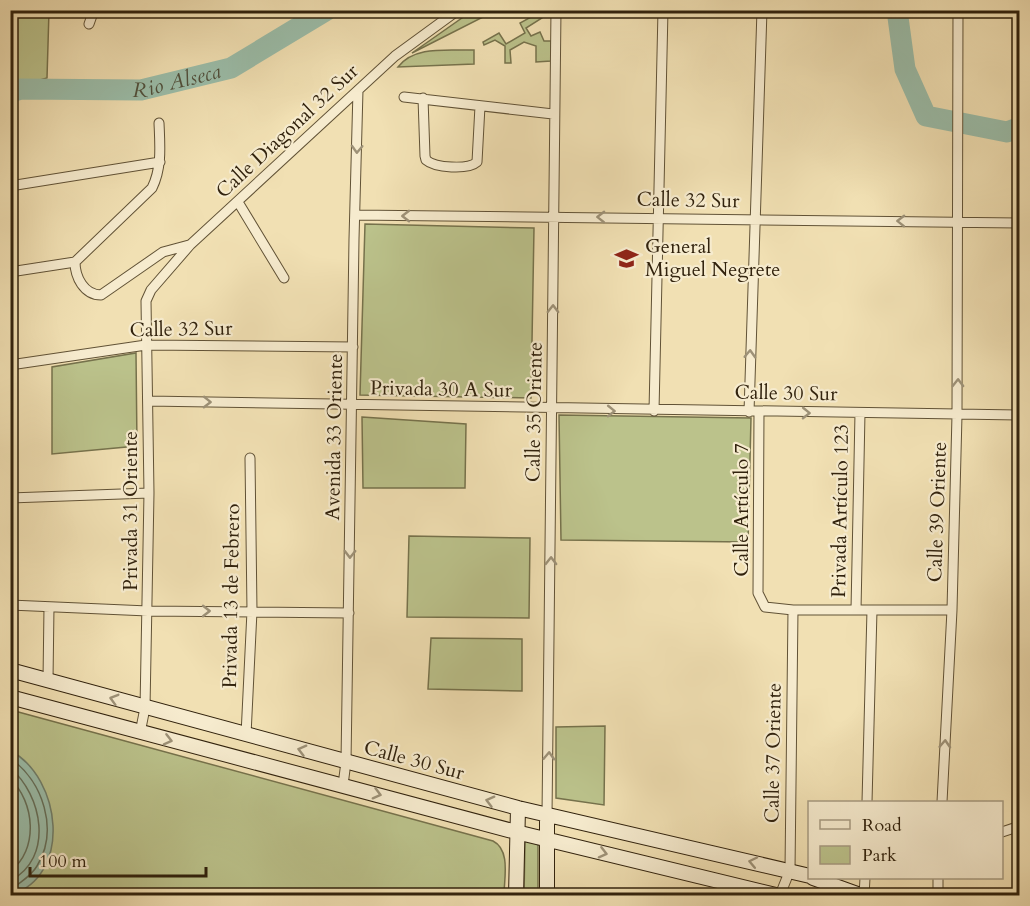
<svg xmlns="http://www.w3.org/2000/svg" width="1030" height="906" font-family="Cardo,serif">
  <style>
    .green { fill: #bbc28b; stroke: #76724c; stroke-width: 1.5 }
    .water { fill: #9bbda9; stroke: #717f6b; stroke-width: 1.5 }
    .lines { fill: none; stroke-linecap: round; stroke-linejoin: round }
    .shore { stroke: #66705b; stroke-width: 1.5 }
    .river { stroke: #9bbda9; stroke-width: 21 }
    .street-casing { stroke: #615236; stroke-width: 11 }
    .secondary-casing { stroke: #31220d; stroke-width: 16 }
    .street { stroke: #f6ebce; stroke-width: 9 }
    .secondary { stroke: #f6ebce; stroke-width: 14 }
    .oneway { stroke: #9d9177 }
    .labels { text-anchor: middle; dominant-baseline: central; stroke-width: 4.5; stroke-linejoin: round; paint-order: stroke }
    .street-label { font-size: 20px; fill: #31220d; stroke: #f6ebce }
    .poi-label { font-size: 20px; fill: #31220d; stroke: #f6ebce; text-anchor: start }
    .water-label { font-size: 21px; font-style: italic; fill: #51503c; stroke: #f6ebce }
  </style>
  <rect width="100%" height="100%" fill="#f1e0b3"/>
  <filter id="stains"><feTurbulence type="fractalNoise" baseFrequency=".00333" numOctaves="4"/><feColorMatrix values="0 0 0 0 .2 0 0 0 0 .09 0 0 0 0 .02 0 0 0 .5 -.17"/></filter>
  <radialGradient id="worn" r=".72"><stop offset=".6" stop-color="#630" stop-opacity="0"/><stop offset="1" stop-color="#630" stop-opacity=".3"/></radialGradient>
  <!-- green -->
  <path class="green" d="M11,10L49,11L47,78L11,88Z
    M472,11H487L489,14L412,53Z
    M540,12L542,18L526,28L531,36L540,32L544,41H551V61L536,62V46L524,42L510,50L511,63H505V46L495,40L484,45L483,42L499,33L506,44L525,33L520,23Z
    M474,50V64L398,67C415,45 448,51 474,50Z
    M365,224L534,228L531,398L360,395Z
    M136,353L137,446L52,454V367Z
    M559,415L751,418L748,542L561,540Z
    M362,417L466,424L465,488H363Z
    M409,536L530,538L529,618L407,617Z
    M431,638L522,639V691L428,689Z
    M11,710L493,841C511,850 504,879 504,895L11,896Z
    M605,726L604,805L556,798V727Z
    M525,840H538V895L524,896Z"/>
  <!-- water -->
  <path class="water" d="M11,751C61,778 73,875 11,895Z"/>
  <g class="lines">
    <!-- shore -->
    <path class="shore" d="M10,758C43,781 59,830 37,866C30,878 19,882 10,891
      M10,768C42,794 55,858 10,881
      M10,779C35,801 39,851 10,871"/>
    <!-- river -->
    <g class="river">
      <path d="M897,10L905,69L926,116L1007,132L1020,127"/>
      <path id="s1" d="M10,92L21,89L141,90L231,68L327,10"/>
    </g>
    <defs>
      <path id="street" d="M89,24L94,10
        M404,97L553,114
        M423,98L425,156L426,160C435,168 468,170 477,162L480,106
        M10,186L160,162
        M238,202L284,278
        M355,215L1020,223
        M75,262C75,277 84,295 101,295L163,252L189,245
        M10,272L75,262L152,188C162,168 160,146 159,123
        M10,365L146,345L353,347
        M148,401L1020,415
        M654,411L663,10
        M749,412L762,10
        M759,412L758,593L765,607L793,610H952
        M10,498L149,493
        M10,605L148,611L349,613
        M856,610L860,413
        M48,680L49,607
        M140,733L145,708L149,493L146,301L151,290L190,245L395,56L458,10
        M246,735L252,611L250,458
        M343,785L346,762L354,239L358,90
        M867,802L872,610
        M942,802L952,610L957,415L958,10
        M547,815L556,10
        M1002,832L1020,826
        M780,895L790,870L793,610
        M864,896L865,878
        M938,896V878"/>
      <path id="secondary" d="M10,670L518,808L810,876
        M10,697L516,832L780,896
        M813,878L863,896
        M516,896L518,808
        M547,896V815"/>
    </defs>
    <!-- street casing -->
    <use href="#street" class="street-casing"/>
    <!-- secondary casing -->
    <use href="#secondary" class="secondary-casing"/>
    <!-- street -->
    <use href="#street" class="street"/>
    <!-- secondary -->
    <use href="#secondary" class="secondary"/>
  </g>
  <!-- one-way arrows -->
  <defs><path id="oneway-chevron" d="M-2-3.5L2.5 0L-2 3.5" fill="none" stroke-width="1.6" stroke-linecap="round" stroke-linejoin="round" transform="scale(1.5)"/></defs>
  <g class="oneway">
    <use href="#oneway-chevron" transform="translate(357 149) rotate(92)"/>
    <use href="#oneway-chevron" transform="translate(406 216) rotate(-180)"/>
    <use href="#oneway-chevron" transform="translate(601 217) rotate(-179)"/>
    <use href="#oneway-chevron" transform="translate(901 221) rotate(-179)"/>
    <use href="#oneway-chevron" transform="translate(553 309) rotate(-89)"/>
    <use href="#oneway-chevron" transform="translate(750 354) rotate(-88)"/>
    <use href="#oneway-chevron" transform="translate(958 383) rotate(-89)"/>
    <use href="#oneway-chevron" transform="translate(207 402) rotate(1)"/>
    <use href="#oneway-chevron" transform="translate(611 411) rotate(1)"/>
    <use href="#oneway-chevron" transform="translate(806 413) rotate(1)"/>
    <use href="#oneway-chevron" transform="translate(350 554) rotate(91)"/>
    <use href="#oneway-chevron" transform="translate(551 561) rotate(-89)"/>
    <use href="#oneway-chevron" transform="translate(206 611)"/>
    <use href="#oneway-chevron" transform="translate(114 699) rotate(-164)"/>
    <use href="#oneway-chevron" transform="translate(168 740) rotate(14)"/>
    <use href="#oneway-chevron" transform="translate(945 744) rotate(-87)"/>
    <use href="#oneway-chevron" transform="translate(302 750) rotate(-165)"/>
    <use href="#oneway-chevron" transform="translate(549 756) rotate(-88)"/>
    <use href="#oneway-chevron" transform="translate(377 794) rotate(15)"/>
    <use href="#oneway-chevron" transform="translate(490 801) rotate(-165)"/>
    <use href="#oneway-chevron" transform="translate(603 853) rotate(14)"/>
    <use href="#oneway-chevron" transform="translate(753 862) rotate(-168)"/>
  </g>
  <!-- icons -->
  <defs>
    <symbol id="school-bare" viewBox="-9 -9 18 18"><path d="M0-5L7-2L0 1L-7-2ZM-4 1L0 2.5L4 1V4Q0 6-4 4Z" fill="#8f2418" stroke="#f6ebce" stroke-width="2.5" paint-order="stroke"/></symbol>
  </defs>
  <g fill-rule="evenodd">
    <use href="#school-bare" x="610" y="242" width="33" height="33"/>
  </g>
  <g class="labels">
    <!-- street labels -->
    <g class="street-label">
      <text transform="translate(287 131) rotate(-43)">Calle Diagonal 32 Sur</text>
      <text transform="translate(688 200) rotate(1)">Calle 32 Sur</text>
      <text transform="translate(181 329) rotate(-1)">Calle 32 Sur</text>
      <text transform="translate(441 389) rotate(1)">Privada 30 A Sur</text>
      <text transform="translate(786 393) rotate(1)">Calle 30 Sur</text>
      <text transform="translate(534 412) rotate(-89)">Calle 35 Oriente</text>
      <text transform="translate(334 437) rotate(-89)">Avenida 33 Oriente</text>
      <text transform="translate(741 510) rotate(-90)">Calle Artículo 7</text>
      <text transform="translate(130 511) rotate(-90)">Privada 31 Oriente</text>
      <text transform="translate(840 511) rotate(-89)">Privada Artículo 123</text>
      <text transform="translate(937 512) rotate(-88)">Calle 39 Oriente</text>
      <text transform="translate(231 596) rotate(-89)">Privada 13 de Febrero</text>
      <text transform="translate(773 753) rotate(-89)">Calle 37 Oriente</text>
      <text transform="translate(414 760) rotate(15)">Calle 30 Sur</text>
    </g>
    <!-- poi labels -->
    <g class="poi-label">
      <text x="645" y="246">General<tspan x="645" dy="23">Miguel Negrete</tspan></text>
    </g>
    <!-- water labels -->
    <g class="water-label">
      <text stroke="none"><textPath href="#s1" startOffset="168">Rio Alseca</textPath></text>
    </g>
  </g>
  <!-- margin -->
  <rect width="1030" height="906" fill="none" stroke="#f1e0b3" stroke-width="36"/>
  <rect x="12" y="12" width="1006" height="882" fill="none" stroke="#31220d" stroke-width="3"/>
  <rect x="18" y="18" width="994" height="870" fill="none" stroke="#31220d" stroke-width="1.5"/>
  <!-- legend -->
  <rect x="808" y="801" width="195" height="78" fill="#f6ebce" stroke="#a79b81" stroke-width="1.5"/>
  <rect x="820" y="820" width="30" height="9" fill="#f6ebce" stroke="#a79b81" stroke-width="1.5"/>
  <text x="862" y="831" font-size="18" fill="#31220d">Road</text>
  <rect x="820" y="846" width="30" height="18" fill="#bbc28b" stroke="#a79b81" stroke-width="1.5"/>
  <text x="862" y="861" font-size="18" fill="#31220d">Park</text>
  <!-- scale -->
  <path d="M30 867v9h176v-9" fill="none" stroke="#31220d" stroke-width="3"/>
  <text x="39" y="867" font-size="18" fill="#31220d" stroke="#f6ebce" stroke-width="4.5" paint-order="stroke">100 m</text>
  <rect width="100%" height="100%" filter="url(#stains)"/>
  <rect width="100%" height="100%" fill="url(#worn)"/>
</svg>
